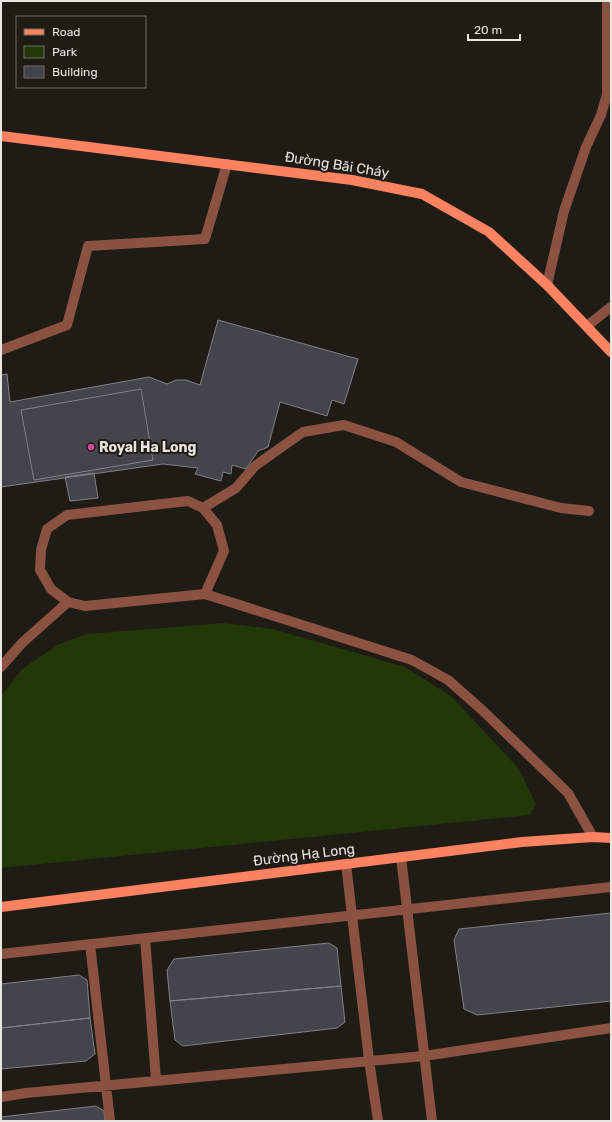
<svg xmlns="http://www.w3.org/2000/svg" width="612" height="1122" font-family="Rubik,sans-serif">
  <style>
    .green { fill: #233809 }
    .building { fill: #44444c; stroke: #7f8089 }
    .lines { fill: none; stroke-linecap: round; stroke-linejoin: round }
    .minor { stroke: #8b5141; stroke-width: 10 }
    .major { stroke: #fc8261; stroke-width: 10 }
    .hotel-dot { fill: #d1479c; stroke: #1f1c15; stroke-width: 1.5 }
    .labels { text-anchor: middle; dominant-baseline: central; stroke-width: 4; stroke-linejoin: round; paint-order: stroke }
    .street-label { font-size: 14px; fill: #e8e6e1; stroke: #1f1c15 }
    .poi-label { font-size: 14px; font-weight: bold; fill: #e8e6e1; stroke: #1f1c15; text-anchor: start }
  </style>
  <rect width="100%" height="100%" fill="#1f1c15"/>
  <!-- green -->
  <path class="green" d="M223,623L273,629L405,667L451,696L519,769L536,804L530,815L1,868V696L22,669L59,644L87,634Z"/>
  <!-- building -->
  <path class="building" d="M218,320L358,359L344,404L332,400L327,416L280,402L268,447L258,451L246,469L232,465L231,474L223,472L221,481L195,474L198,468L163,464L1,487V375L7,374L10,402L149,377L167,384L176,380H186L200,385Z
    M141,389L153,460L34,480L21,410Z
    M94,473L98,498L70,501L65,477Z
    M611,913V1001L477,1015L464,1009L454,940L459,929Z
    M329,943L337,948L341,986L170,1001L167,970L174,959Z
    M79,975L87,980L90,1018L1,1028V984Z
    M341,986L345,1022L337,1028L183,1046L175,1040L170,1001Z
    M90,1018L95,1054L86,1061L1,1069V1028Z
    M96,1106L104,1111L105,1121H1V1117Z"/>
  <g class="lines">
    <!-- minor -->
    <path class="minor" d="M547,285L564,211L586,147L601,115L607,94V1
      M587,326L611,307
      M1,350L67,325L88,246L205,239L227,164
      M188,501L203,508L217,525L224,551L205,594L85,606L68,602L51,589L40,570L41,550L47,529L67,515Z
      M203,508L236,488L255,466L303,432L344,425L396,442L461,482L561,508L589,511
      M205,594L412,660L448,680L481,709L568,793L593,837
      M1,667L22,643L68,602
      M401,857L432,1121
      M346,864L369,1060L378,1121
      M145,938L156,1080
      M90,944L110,1121
      M1,954L611,887
      M1,1097L26,1093L424,1056L611,1028"/>
    <!-- major -->
    <path class="major" d="M1,136L352,180L422,194L489,232L547,285L611,352
      M1,907L522,842L593,837L611,838"/>
  </g>
  <!-- markers -->
  <circle class="hotel-dot" cx="91" cy="447" r="4"/>
  <g class="labels">
    <!-- street labels -->
    <g class="street-label">
      <text transform="translate(337 165) rotate(9)">Đường Bãi Cháy</text>
      <text transform="translate(304 855) rotate(-7)">Đường Hạ Long</text>
    </g>
    <!-- poi labels -->
    <g class="poi-label">
      <text x="99" y="447">Royal Ha Long</text>
    </g>
  </g>
  <!-- border -->
  <rect width="612" height="1122" fill="none" stroke="#e8e6e1" stroke-width="4"/>
  <!-- legend -->
  <rect x="16" y="16" width="130" height="72" fill="#1f1c15" stroke="#6f6d67"/>
  <rect x="24" y="29" width="20" height="6" fill="#fc8261" stroke="#6f6d67"/>
  <text x="52" y="36" font-size="12" fill="#e8e6e1">Road</text>
  <rect x="24" y="46" width="20" height="12" fill="#233809" stroke="#6f6d67"/>
  <text x="52" y="56" font-size="12" fill="#e8e6e1">Park</text>
  <rect x="24" y="66" width="20" height="12" fill="#44444c" stroke="#6f6d67"/>
  <text x="52" y="76" font-size="12" fill="#e8e6e1">Building</text>
  <!-- scale -->
  <path d="M468 34v6h52v-6" fill="none" stroke="#e8e6e1" stroke-width="2"/>
  <text x="474" y="34" font-size="12" fill="#e8e6e1" stroke="#1f1c15" stroke-width="3" paint-order="stroke">20 m</text>
</svg>
